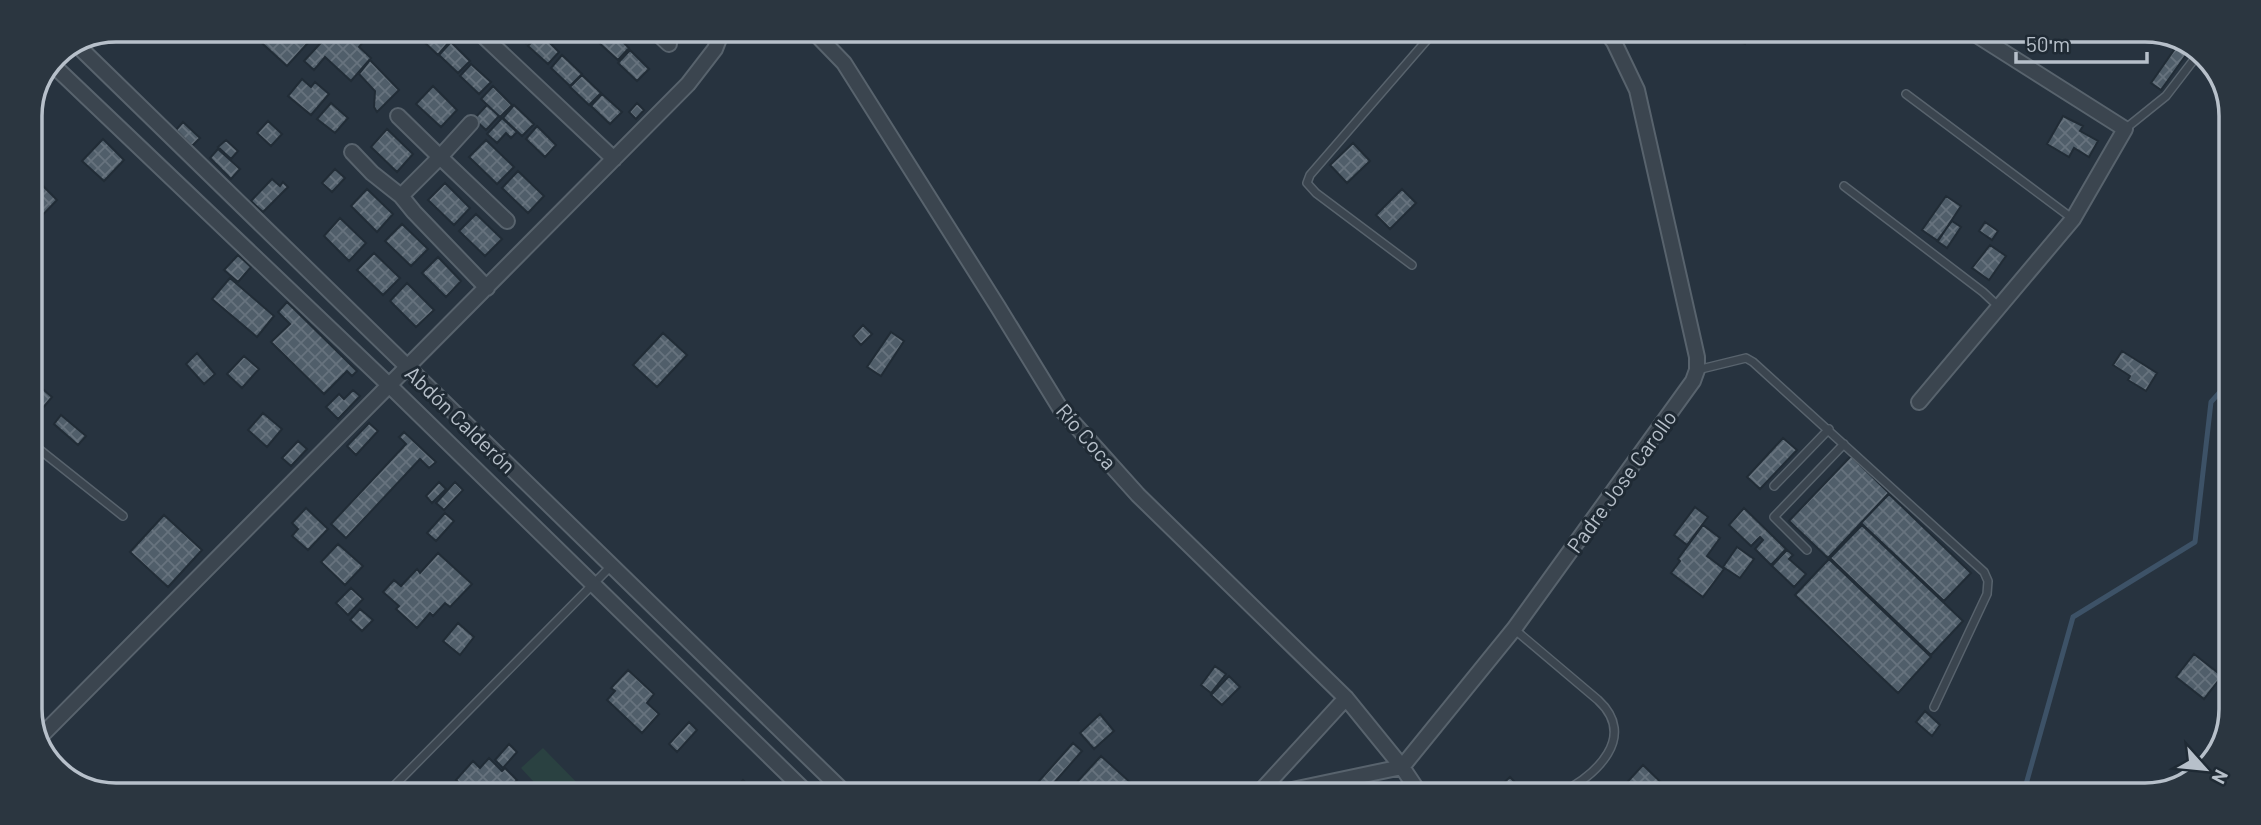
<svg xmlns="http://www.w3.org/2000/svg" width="2261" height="825" font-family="Barlow,sans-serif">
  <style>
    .park { fill: #2a4141 }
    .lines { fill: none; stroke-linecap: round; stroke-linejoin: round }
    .stream { stroke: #3d5267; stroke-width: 5 }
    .building { fill: url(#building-cross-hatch); stroke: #212c36; stroke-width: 2 }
    .service-casing { stroke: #58636d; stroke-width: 10 }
    .minor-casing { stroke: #58636d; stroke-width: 18 }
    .service { stroke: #3b454f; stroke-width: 7 }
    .minor { stroke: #3b454f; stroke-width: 14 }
    .labels { text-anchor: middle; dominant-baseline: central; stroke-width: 6; stroke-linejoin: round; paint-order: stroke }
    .street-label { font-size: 21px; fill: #b7c0ca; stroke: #1f2a34 }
    .rim { fill: none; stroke: #b7c0ca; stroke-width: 3.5 }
  </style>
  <defs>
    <pattern id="building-cross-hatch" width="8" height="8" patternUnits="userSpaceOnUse" patternTransform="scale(1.75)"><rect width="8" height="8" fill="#505e6a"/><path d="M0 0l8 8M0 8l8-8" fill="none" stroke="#67737e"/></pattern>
  </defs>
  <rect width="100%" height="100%" fill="#27333f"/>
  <!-- park -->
  <path class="park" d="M543,748L586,792H543L521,768Z"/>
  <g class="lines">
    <!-- stream -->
    <path class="stream" d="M2023,795L2073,617L2195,542L2211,402L2229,382"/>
  </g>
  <!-- building -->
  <path class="building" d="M257,30H309L315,35L287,66L253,35Z
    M339,30L372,31L359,47L371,58L351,81L325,57L314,70L304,61L331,32L335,36Z
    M424,30H437L449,42L438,55L419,37Z
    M514,31H537L526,43Z
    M608,31H612L629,48L618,60L598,42Z
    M540,33L559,52L548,64L528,46Z
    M1719,33H1749L1745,44Z
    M2181,40L2191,48L2161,90L2151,83Z
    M451,42L470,61L458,73L439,55Z
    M630,50L649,69L637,81L618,63Z
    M562,55L582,74L570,86L551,68Z
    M370,60L399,90L377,112L374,107L375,91L359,74Z
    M471,64L491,82L479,94L460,76Z
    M582,75L601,93L589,105L570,87Z
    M302,79L311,87L315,82L329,94L311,115L288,96Z
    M433,86L457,110L441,127L416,104Z
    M493,86L512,105L500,117L481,99Z
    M602,94L622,112L610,124L591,106Z
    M331,103L348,118L335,133L317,119Z
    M637,103L644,110L636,119L629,112Z
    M487,105L499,116L486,130L474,119Z
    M514,105L534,124L522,136L503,118Z
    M2063,116L2083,126L2080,131L2098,141L2089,157L2074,148L2069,157L2047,144Z
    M502,118L517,132L511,138L506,133L497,143L487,134Z
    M268,121L282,134L271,146L257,133Z
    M183,122L200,138L192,146L176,130Z
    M537,126L556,145L545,157L526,139Z
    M387,129L413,154L397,172L371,147Z
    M103,139L124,160L104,181L82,161Z
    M226,140L238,151L231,159L218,147Z
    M486,140L514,167L497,184L469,157Z
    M1353,143L1370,161L1347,183L1330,165Z
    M218,149L240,169L231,179L210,158Z
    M335,169L345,178L332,192L322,183Z
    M518,171L544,196L528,213L502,188Z
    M30,173L57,200L30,228Z
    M272,179L280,186L283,182L288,187L263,212L251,201Z
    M445,183L470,208L454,225L428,200Z
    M367,189L393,214L377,232L351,206Z
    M1402,189L1416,203L1390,229L1376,215Z
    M1946,196L1961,206L1938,241L1922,230Z
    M476,214L502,239L485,256L459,231Z
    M340,218L366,243L349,261L324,236Z
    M1952,221L1961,227L1947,248L1937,241Z
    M1985,222L1998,231L1992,240L1979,231Z
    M402,224L428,249L411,266L385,241Z
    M1990,245L2006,256L1989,280L1972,268Z
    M374,253L400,278L383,295L357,270Z
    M238,255L251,267L238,282L224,270Z
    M438,257L461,281L446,297L422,273Z
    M230,278L274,316L257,337L212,299Z
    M407,283L434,310L416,327L390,301Z
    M287,302L357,371L352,376L347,371L324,394L271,342L290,324L278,312Z
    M863,325L872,334L861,345L853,336Z
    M891,332L904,341L881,376L867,367Z
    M663,333L687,355L657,387L633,365Z
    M2122,351L2157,373L2146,391L2128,380L2130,376L2113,365Z
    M197,353L215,374L204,384L186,364Z
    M244,356L259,369L242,388L227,374Z
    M38,385L52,397L37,415L30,409V388L33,391Z
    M353,390L360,396L338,419L326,407L339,394L344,399Z
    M263,413L282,429L267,447L248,430Z
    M61,415L86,436L78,445L54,424Z
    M369,423L378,431L356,455L347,446Z
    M404,432L436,462L429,468L420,459L346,538L331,524L406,444L399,437Z
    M1783,438L1797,450L1760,489L1747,477Z
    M298,441L307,449L291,466L282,458Z
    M1851,456L1889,493L1828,558L1789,521Z
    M439,482L446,489L432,503L426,496Z
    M455,482L463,490L444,510L436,503Z
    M1889,494L1971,573L1944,601L1861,523Z
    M1695,507L1708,517L1687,545L1674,535Z
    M306,508L328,529L308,550L292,536L298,529L292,523Z
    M1744,508L1786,549L1771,565L1755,549L1763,540L1760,537L1751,546L1729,525Z
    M445,513L454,521L436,541L427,533Z
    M164,515L202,550L168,587L130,552Z
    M1703,525L1720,538L1707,556L1724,569L1703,597L1671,573L1680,561L1678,559Z
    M1862,525L1963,621L1931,655L1830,558Z
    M338,544L363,566L345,585L321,562Z
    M1737,547L1754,559L1740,578L1723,567Z
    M1787,550L1793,555L1789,559L1806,574L1794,587L1772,566Z
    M438,553L472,584L450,607L445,603L433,616L430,613L417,628L396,609L399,606L383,592L394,580L401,586L417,569L420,573Z
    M1829,559L1931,657L1898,693L1795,595Z
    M351,588L363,599L348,615L336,603Z
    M360,609L373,620L362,631L350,620Z
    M458,623L474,637L460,655L443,641Z
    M2194,654L2222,676L2204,699L2176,677Z
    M1215,666L1226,674L1211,693L1201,685Z
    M628,670L654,694L647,703L659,714L642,733L607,700L615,691L611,688Z
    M1229,676L1240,687L1222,705L1211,695Z
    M1925,711L1940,725L1932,736L1916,722Z
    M1100,714L1114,731L1094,749L1080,733Z
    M689,722L697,730L677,752L669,744Z
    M1073,743L1082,751L1045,793H1037L1032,789Z
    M509,744L517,752L503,768L495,760Z
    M1101,756L1142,793H1067Z
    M489,758L502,771L505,768L517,780L508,790L510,792H468L456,780L473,761L480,768Z
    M1643,765L1673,794H1608L1622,788Z
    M1510,777L1526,794H1492Z
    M743,780L755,792H732Z"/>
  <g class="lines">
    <defs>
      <path id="service" d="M1906,94L2073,219
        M2125,129L2166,96L2199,53
        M1844,186L1983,292L1999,307
        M1412,265L1316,193L1307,183L1310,175L1433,33
        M1697,370L1746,358L1753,362L1984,572L1988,581L1987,594L1934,707
        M30,442L123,516
        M1774,486L1829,429
        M1807,550L1774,517L1844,444
        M1514,629L1598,700C1638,737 1596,775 1561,793
        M389,791L611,566"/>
      <path id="minor" d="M478,31L614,159
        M655,31L669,44
        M813,31L844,63L998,307L1060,408L1138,495L1346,698L1402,767L1420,794
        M78,46L844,792
        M51,63L389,385L806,792
        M398,116L440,157L471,123
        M352,152L372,173L401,196L414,212L487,288
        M401,196L440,157L507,221
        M1919,402L2073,219L2125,129L1975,34
        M39,738L688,84L715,49L722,31
        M1259,793L1346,698
        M1278,793L1402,767L1514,629L1693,381L1697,370V357L1637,90L1614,42L1607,33"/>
    </defs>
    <!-- service casing -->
    <use href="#service" class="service-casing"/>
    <!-- minor casing -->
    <use href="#minor" class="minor-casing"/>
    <!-- service -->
    <use href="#service" class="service"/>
    <!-- minor -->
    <use href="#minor" class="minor"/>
  </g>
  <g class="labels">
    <!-- street labels -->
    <g class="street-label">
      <text transform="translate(461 419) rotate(44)">Abdón Calderón</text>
      <text transform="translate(1087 436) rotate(49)">Río Coca</text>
      <text transform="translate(1621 481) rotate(-54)">Padre Jose Carollo</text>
    </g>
  </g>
  <!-- crop -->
  <path d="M0 0H2261V825H0ZM116 42H2145A74 74 0 0 1 2219 116V709A74 74 0 0 1 2145 783H116A74 74 0 0 1 42 709V116A74 74 0 0 1 116 42Z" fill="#2b3640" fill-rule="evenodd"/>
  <path class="rim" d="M116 42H2145A74 74 0 0 1 2219 116V709A74 74 0 0 1 2145 783H116A74 74 0 0 1 42 709V116A74 74 0 0 1 116 42Z"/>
  <!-- north arrow -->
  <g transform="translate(2205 769) rotate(117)" stroke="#1f2a34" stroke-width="5" paint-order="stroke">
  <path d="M0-5L12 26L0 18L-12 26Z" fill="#b7c0ca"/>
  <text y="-10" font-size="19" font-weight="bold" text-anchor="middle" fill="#b7c0ca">N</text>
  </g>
  <!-- scale -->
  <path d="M2016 52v10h131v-10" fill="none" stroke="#b7c0ca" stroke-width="3.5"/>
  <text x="2026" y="52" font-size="21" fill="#b7c0ca" stroke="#1f2a34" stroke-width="5" paint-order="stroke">50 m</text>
</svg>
